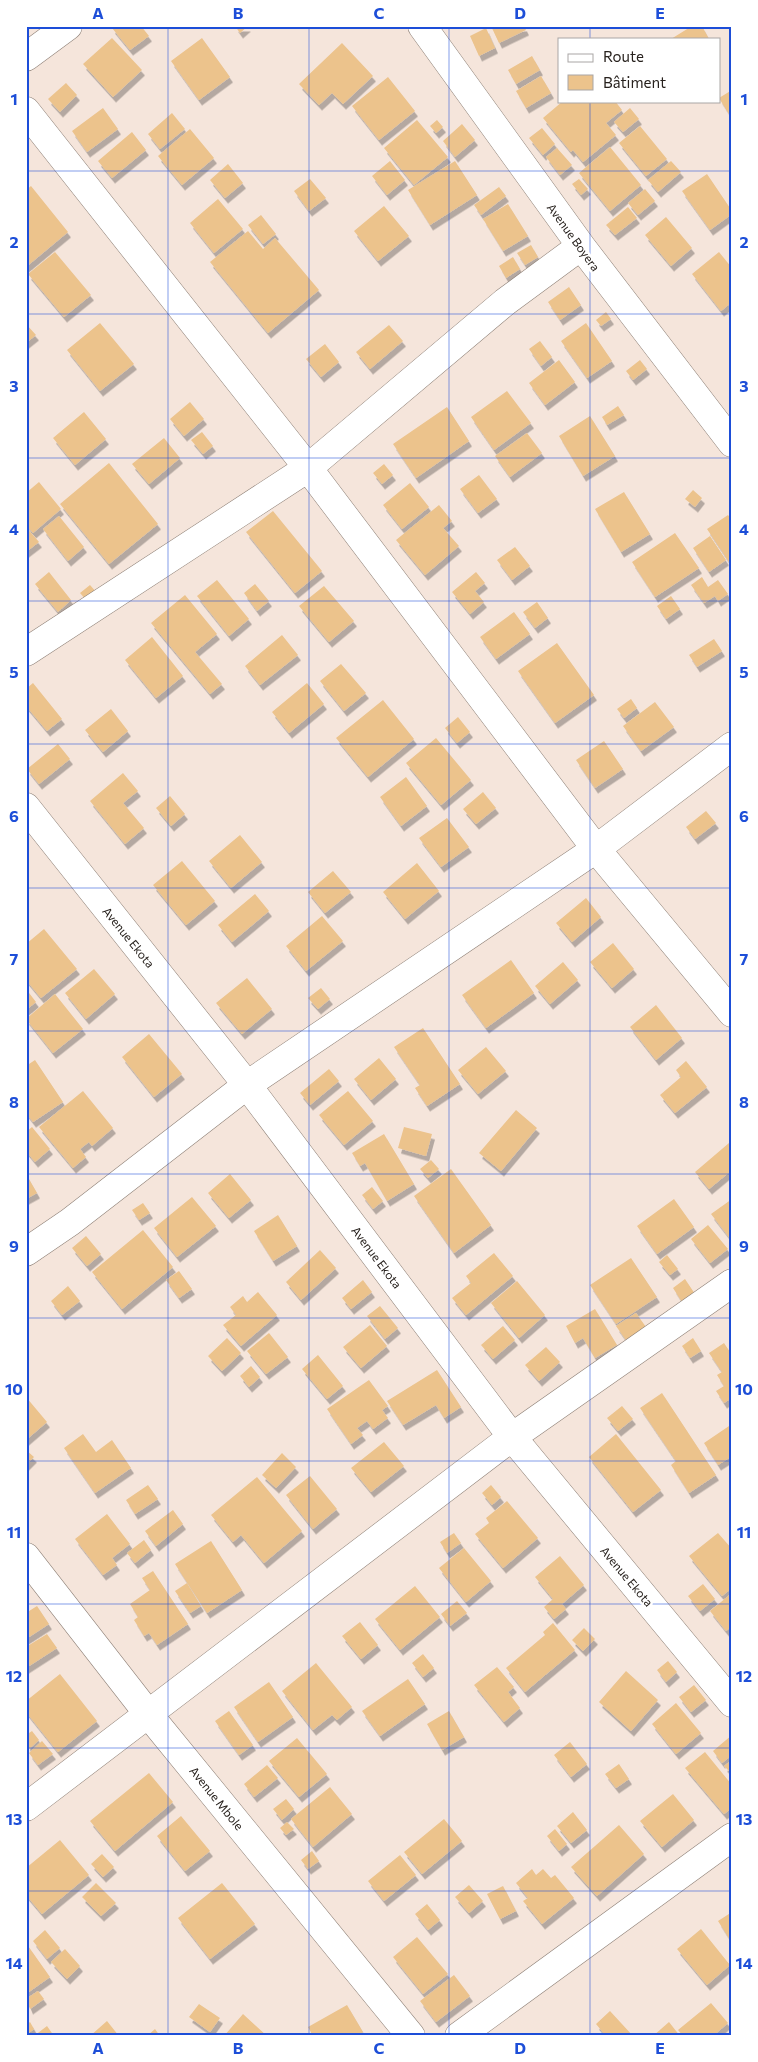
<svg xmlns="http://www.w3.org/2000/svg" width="758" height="2062" font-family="Commissioner,sans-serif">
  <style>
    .building { fill: #ecc38c; filter: url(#shadow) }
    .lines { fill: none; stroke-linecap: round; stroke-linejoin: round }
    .minor-casing { stroke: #8e8077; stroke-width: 29 }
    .tertiary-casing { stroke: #8e8077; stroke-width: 29 }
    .minor { stroke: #fff; stroke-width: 28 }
    .tertiary { stroke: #fff; stroke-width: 28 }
    .grid { fill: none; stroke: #1d4ed8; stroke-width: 1; stroke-opacity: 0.55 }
    .labels { text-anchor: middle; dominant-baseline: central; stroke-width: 5; stroke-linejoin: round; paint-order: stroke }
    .street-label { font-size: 12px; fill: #27211d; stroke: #fff }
    .neatline { fill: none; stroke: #1d4ed8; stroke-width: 2 }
    .grid-label { font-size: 16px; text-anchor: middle; font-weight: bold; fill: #1d4ed8 }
  </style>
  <defs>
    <filter id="shadow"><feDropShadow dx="3" dy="5.5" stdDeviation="0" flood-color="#0004"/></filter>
  </defs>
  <rect width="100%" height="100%" fill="#f5e5db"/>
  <!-- building -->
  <path class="building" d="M114,26H141L149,36L130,50L112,28Z
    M235,26H248L240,33Z
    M491,26H524L526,30L499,43Z
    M692,26H702L709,39H671Z
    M486,28L495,48L479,56L470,36Z
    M112,38L142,70L113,97L83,64Z
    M202,38L230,77L199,100L171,61Z
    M342,43L373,76L343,104L332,93L319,105L299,84Z
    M532,56L540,70L516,84L508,70Z
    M541,76L551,93L526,108L516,91Z
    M388,77L415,111L379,140L352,106Z
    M66,83L77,95L60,112L48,99Z
    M732,90V119L719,98Z
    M563,101H615L622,110L606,123L616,135L583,162L573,150L571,152L543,118Z
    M103,108L118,129L87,152L72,131Z
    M630,108L639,119L623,132L614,122Z
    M172,113L185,129L160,149L148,134Z
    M417,120L448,157L414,185L384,148Z
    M437,120L443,127L436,133L430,126Z
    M462,124L475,140L455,157L443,141Z
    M640,126L667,159L646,176L619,143Z
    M542,128L555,144L543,155L529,138Z
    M190,129L214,158L182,185L158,156Z
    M132,132L146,150L112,178L98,161Z
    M610,147L641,185L610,211L579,173Z
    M557,148L572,165L560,175L546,157Z
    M390,161L405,180L387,195L372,176Z
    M455,161L477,195L430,225L408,190Z
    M671,161L681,172L658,192L648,180Z
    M228,164L243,183L225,198L210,180Z
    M707,174L732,211V214L710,230L682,191Z
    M310,179L326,198L309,211L294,191Z
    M579,179L588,189L581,195L572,184Z
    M31,186L68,232L26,267V190Z
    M499,187L506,196L481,215L474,205Z
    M645,189L655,201L638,215L628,203Z
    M218,199L243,229L214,253L190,223Z
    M508,204L528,236L503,251L483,219Z
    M384,206L409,236L378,261L354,231Z
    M628,207L637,218L615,235L606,225Z
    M261,215L276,234L263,244L248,225Z
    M666,217L692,248L671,266L645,235Z
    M248,231L263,249L275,238L319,290L268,333L210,262Z
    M531,245L538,257L525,265L517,253Z
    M55,252L91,295L64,317L28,274Z
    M719,252L732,268V302L721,311L692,274Z
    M513,257L520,269L506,278L499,266Z
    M569,287L581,305L560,320L548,302Z
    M606,312L611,319L601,326L596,320Z
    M100,323L134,364L100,391L67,350Z
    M586,323L612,361L587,378L561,341Z
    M26,324L36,335L26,343Z
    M389,325L403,341L370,369L356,352Z
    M540,341L552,357L541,366L529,349Z
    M325,344L339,362L321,377L306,359Z
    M559,360L575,382L545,405L529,383Z
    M640,360L647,369L633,380L626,371Z
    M507,391L531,423L494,450L471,417Z
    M190,402L204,419L184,436L170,419Z
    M618,406L624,415L607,425L602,417Z
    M447,407L469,441L416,478L393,444Z
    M84,412L106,439L75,465L53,438Z
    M590,416L615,456L583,476L559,436Z
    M202,432L213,446L203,454L191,440Z
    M527,433L542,453L510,477L495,456Z
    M164,438L180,458L149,484L132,464Z
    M109,463L158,524L109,564L60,504Z
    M384,464L393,475L382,484L373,473Z
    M479,475L497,499L478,513L460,489Z
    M39,482L61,509L33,533L26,525V493Z
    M410,483L429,507L402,529L383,505Z
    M693,490L702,498L695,507L685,499Z
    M624,492L650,534L621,552L595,509Z
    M439,505L452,521L443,528L459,546L425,575L396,540Z
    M273,511L322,571L295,593L246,532Z
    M728,515L732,520V560L729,562L707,529Z
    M59,516L84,547L68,561L43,529Z
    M26,527L39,542L26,552Z
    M675,533L699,568L655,597L632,562Z
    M710,536L726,560L709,572L693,548Z
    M515,547L530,566L512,580L497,560Z
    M49,572L71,600L58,612L35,584Z
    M476,572L485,583L475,591L484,602L470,614L452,592Z
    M702,577L708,587L718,580L728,594L718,601L715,596L704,603L691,585Z
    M217,580L249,619L229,636L197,596Z
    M255,584L269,601L257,611L244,593Z
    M90,585L97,593L87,601L80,593Z
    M324,586L354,621L329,642L299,606Z
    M185,595L217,634L195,652L222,684L210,694L151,623Z
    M671,596L680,609L666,619L657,606Z
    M537,602L548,618L535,628L523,612Z
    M514,612L530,634L496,659L480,637Z
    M282,635L298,655L260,685L245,666Z
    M152,637L183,676L156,698L125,660Z
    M714,639L722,651L697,667L689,655Z
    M557,643L594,695L555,723L518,671Z
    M341,664L366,693L344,711L320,681Z
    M33,683L62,719L47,731L26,706V689Z
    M307,683L324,704L289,733L272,712Z
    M631,699L637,708L624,718L617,709Z
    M383,700L414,739L368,777L336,738Z
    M655,702L674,727L641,751L623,726Z
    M111,709L128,731L103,752L85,730Z
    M458,717L470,732L457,743L445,728Z
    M436,738L471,780L441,805L406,763Z
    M604,741L623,769L595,788L576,760Z
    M58,744L70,759L39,784L27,769Z
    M123,773L138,791L123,803L144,828L125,844L90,801Z
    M406,777L427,806L401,826L380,797Z
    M483,792L496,808L476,824L463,809Z
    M170,796L185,814L171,826L156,808Z
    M706,811L716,823L695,839L686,827Z
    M447,818L469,847L441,867L419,838Z
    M240,835L262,862L231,888L209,861Z
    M182,861L215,901L186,925L153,885Z
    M417,863L439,891L405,919L383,892Z
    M333,871L351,892L325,913L308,892Z
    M255,894L269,911L232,942L218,925Z
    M586,898L601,917L572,942L556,923Z
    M322,916L343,941L306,971L286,946Z
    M44,929L77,969L41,998L26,980V944Z
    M613,943L634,969L612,988L590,962Z
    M511,960L534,993L486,1028L462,995Z
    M563,962L578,980L550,1004L535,986Z
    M94,969L115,994L86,1019L65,993Z
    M247,978L272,1009L242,1034L216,1003Z
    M321,988L330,999L318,1009L308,998Z
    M26,989L36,1002L26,1010Z
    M55,994L83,1029L53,1053L26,1019Z
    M656,1005L682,1038L656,1060L630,1027Z
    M423,1028L460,1084L427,1106L415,1088L420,1085L394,1047Z
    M149,1034L182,1074L154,1097L122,1057Z
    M486,1047L506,1071L478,1094L458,1070Z
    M379,1058L396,1079L371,1100L354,1079Z
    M35,1060L63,1102L33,1122L26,1113V1066Z
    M686,1061L707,1087L675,1113L660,1095L681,1077L676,1070Z
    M329,1069L339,1081L310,1105L300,1093Z
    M83,1091L113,1128L92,1146L89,1142L80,1149L86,1157L73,1168L39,1127Z
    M348,1091L373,1121L344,1145L319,1115Z
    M516,1110L537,1128L501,1171L479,1153Z
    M32,1127L50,1149L35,1162L26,1151V1132Z
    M404,1127L432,1134L426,1156L398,1148Z
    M384,1134L414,1184L387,1201L365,1163L360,1166L352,1153Z
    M729,1143L732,1146V1170L709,1189L695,1172Z
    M431,1160L439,1169L428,1178L420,1169Z
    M451,1169L491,1225L454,1253L414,1196Z
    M26,1174L37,1193L26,1199Z
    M230,1174L251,1200L229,1218L208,1193Z
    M372,1187L383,1201L373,1209L362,1195Z
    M192,1197L216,1226L177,1257L154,1228Z
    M674,1199L694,1227L657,1254L637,1226Z
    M732,1199V1241L711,1214Z
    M143,1203L150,1213L139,1220L132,1210Z
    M278,1215L297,1246L273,1261L254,1231Z
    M708,1225L728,1249L710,1263L691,1239Z
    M143,1230L173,1267L122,1309L92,1272Z
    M86,1236L101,1254L87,1266L72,1248Z
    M320,1250L336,1268L301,1300L286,1282Z
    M494,1253L513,1276L466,1315L452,1298L471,1283L466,1276Z
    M667,1255L678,1269L670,1275L659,1262Z
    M631,1258L657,1297L616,1324L590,1285Z
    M179,1271L192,1289L179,1298L166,1280Z
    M685,1279L695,1294L682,1302L673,1288Z
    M363,1280L372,1292L351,1309L342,1298Z
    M517,1281L545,1315L519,1338L491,1303Z
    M68,1286L80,1301L62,1315L51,1301Z
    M258,1292L277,1315L241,1346L223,1325L236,1315L230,1307L243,1296L247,1302Z
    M380,1306L398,1328L385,1339L367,1316Z
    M595,1309L617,1345L595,1358L583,1338L575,1343L566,1326Z
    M636,1313L646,1327L626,1340L616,1326Z
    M370,1325L387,1346L361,1368L343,1347Z
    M503,1326L515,1340L493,1359L481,1345Z
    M269,1333L288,1357L266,1374L247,1351Z
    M227,1338L241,1353L222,1371L208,1356Z
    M693,1338L701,1351L690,1358L682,1346Z
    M724,1343L732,1355V1402L730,1399L724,1403L716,1391L724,1386L717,1375L722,1372L709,1353Z
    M546,1347L560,1362L539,1381L525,1365Z
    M318,1355L343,1386L327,1399L302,1369Z
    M251,1366L260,1377L249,1387L240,1376Z
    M437,1370L461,1407L444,1418L436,1405L403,1425L387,1401Z
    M369,1380L388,1406L382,1410L388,1418L373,1429L367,1421L357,1428L363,1435L351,1444L327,1409Z
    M662,1393L716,1475L689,1493L671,1465L676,1461L640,1408Z
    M26,1397L47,1422L26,1440Z
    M622,1406L633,1419L618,1431L607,1418Z
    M732,1424V1456L718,1465L704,1443Z
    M83,1434L96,1452L112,1440L131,1468L95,1493L64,1448Z
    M616,1434L661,1490L633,1512L589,1457Z
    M384,1442L404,1466L371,1492L351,1468Z
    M26,1450L34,1457L26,1465Z
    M282,1453L296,1467L276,1488L262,1475Z
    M310,1476L337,1509L313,1529L286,1495Z
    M257,1477L302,1531L264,1563L241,1535L233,1542L211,1515Z
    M148,1485L158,1499L135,1514L126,1500Z
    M491,1485L501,1497L492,1505L482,1493Z
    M507,1501L538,1538L503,1568L475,1534L489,1523L486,1518Z
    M173,1510L183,1524L156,1546L145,1531Z
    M107,1514L130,1544L112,1558L117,1565L103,1575L75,1539Z
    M454,1533L461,1543L447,1553L440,1542Z
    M718,1533L732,1549V1588L722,1596L689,1556Z
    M144,1540L151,1550L135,1563L127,1553Z
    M211,1541L242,1590L207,1613L175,1564Z
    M464,1548L491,1581L466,1602L439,1568Z
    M560,1556L584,1585L562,1604L566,1609L554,1619L544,1607L553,1599L535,1577Z
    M153,1571L188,1624L157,1645L149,1633L144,1636L134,1620L138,1617L130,1604L150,1590L142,1578Z
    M187,1583L201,1606L190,1613L175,1591Z
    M703,1584L715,1599L700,1611L688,1596Z
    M415,1586L440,1617L400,1650L375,1619Z
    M732,1593V1626L726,1631L710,1611Z
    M457,1601L467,1613L450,1626L441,1614Z
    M37,1606L49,1624L26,1639V1613Z
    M360,1622L378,1645L361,1659L342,1636Z
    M553,1623L575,1650L525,1692L506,1668L545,1635L543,1632Z
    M584,1628L595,1639L583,1651L572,1640Z
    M47,1634L57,1648L26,1668V1647Z
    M423,1654L434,1668L423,1677L412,1663Z
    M668,1661L677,1672L666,1682L657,1670Z
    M316,1663L352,1707L337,1720L332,1715L313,1730L282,1691Z
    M497,1667L514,1687L508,1692L520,1708L504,1722L474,1685Z
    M626,1671L658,1700L631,1731L599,1702Z
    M60,1674L97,1721L58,1752L26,1712V1701Z
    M408,1679L425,1704L380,1736L362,1711Z
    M269,1682L293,1717L258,1742L234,1707Z
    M694,1685L706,1700L691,1712L679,1697Z
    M676,1703L701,1733L676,1754L652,1724Z
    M229,1711L253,1745L239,1755L215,1721Z
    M449,1711L464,1737L442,1750L427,1724Z
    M32,1731L39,1740L28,1750L26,1735Z
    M732,1735V1755L722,1763L713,1751Z
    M297,1738L327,1774L299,1797L269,1761Z
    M42,1741L53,1754L38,1765L29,1753Z
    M570,1742L587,1764L571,1777L554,1755Z
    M705,1752L732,1785V1808L724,1814L685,1768Z
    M732,1760V1774L724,1766Z
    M619,1764L629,1779L616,1788L605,1774Z
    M267,1765L278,1778L254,1797L244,1784Z
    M149,1773L173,1802L115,1851L90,1821Z
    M330,1787L352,1814L313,1847L291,1819Z
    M673,1794L694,1820L662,1847L640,1821Z
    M286,1799L294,1809L282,1820L273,1809Z
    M573,1812L587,1830L571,1843L557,1826Z
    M181,1816L210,1851L185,1871L157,1836Z
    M444,1819L462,1841L422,1874L404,1852Z
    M287,1822L294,1829L286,1835L280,1828Z
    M619,1825L644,1854L597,1896L571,1867Z
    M555,1829L567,1844L559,1851L547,1836Z
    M60,1840L89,1875L42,1914L26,1895V1868Z
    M312,1851L319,1861L308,1869L301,1860Z
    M102,1854L114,1867L103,1877L91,1864Z
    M400,1855L416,1875L384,1901L368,1881Z
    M532,1869L536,1875L543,1869L551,1878L555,1875L574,1898L542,1924L523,1901L528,1898L516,1883Z
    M96,1883L116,1903L101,1916L82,1897Z
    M222,1883L255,1924L210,1959L178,1918Z
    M469,1885L483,1901L469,1913L455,1897Z
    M503,1886L516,1911L500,1919L487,1894Z
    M427,1904L440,1920L428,1930L415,1914Z
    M732,1912V1943L718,1921Z
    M701,1929L730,1965L707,1985L677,1949Z
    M45,1930L60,1948L47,1959L33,1941Z
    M417,1937L448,1974L423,1994L393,1957Z
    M26,1943L50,1977L26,1994Z
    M65,1949L80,1966L67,1979L51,1962Z
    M454,1975L470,1996L436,2022L420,2001Z
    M38,1991L44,1999L30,2009L26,1999Z
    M711,2003L728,2023L713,2036H683L678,2030Z
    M199,2004L220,2018L210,2032L189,2017Z
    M347,2005L363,2032L357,2036H313L308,2027Z
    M610,2011L633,2036H606L596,2024Z
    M243,2014L267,2036H224Z
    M107,2021L119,2036H90Z
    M30,2022L34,2029L26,2035V2025Z
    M669,2022L680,2036H653Z
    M47,2026L54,2036H34Z
    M155,2029L160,2036H147Z"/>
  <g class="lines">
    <defs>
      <path id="minor" d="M422,26L581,246L732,443
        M26,111L308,468L596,849L732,1013
        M26,652L308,468L505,302L581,246
        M26,807L247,1085L512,1437L732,1703
        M26,1252L70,1222L247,1085L596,849L732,746
        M26,1557L149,1715L411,2036
        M26,1807L512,1437L732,1283
        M459,2036L732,1837"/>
      <path id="tertiary" d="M26,57L68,26"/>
    </defs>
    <!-- minor casing -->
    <use href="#minor" class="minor-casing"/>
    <!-- tertiary casing -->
    <use href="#tertiary" class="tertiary-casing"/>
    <!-- minor -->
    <use href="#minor" class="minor"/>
    <!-- tertiary -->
    <use href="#tertiary" class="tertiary"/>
  </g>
  <!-- grid -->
  <path class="grid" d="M168,26V2036M309,26V2036M449,26V2036M590,26V39M590,101V2036M26,171H732M26,314H732M26,458H732M26,601H732M26,744H732M26,888H732M26,1031H732M26,1174H732M26,1318H732M26,1461H732M26,1604H732M26,1748H732M26,1891H732"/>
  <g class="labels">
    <!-- street labels -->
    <g class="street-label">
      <text transform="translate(574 237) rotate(54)">Avenue Boyera</text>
      <text transform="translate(129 937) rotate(51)">Avenue Ekota</text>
      <text transform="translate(377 1257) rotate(53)">Avenue Ekota</text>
      <text transform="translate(627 1576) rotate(50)">Avenue Ekota</text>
      <text transform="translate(217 1798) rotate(51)">Avenue Mbole</text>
    </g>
  </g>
  <!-- border -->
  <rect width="758" height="2062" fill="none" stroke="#ffffff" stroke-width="55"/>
  <!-- legend -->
  <rect x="558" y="38" width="162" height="65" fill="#ffffff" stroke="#a9a6a5"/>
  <rect x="568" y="54" width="25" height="8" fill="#ffffff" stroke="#a9a6a5"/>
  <text x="603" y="62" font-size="15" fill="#27211d">Route</text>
  <rect x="568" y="75" width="25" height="15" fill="#ecc38c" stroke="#a9a6a5"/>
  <text x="603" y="88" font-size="15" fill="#27211d">Bâtiment</text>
  <rect x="28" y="28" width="702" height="2006" class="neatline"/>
  <g class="grid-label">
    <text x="98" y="19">A</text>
    <text x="238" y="19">B</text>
    <text x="379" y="19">C</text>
    <text x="520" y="19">D</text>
    <text x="660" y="19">E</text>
    <text x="14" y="105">1</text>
    <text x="744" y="105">1</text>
    <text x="14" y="248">2</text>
    <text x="744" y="248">2</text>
    <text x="14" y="392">3</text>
    <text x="744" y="392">3</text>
    <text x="14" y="535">4</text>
    <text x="744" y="535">4</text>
    <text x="14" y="678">5</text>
    <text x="744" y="678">5</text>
    <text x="14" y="822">6</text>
    <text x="744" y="822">6</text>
    <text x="14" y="965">7</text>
    <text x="744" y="965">7</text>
    <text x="14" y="1108">8</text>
    <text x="744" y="1108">8</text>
    <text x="14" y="1252">9</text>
    <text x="744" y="1252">9</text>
    <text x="14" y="1395">10</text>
    <text x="744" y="1395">10</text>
    <text x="14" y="1538">11</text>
    <text x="744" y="1538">11</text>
    <text x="14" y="1682">12</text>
    <text x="744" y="1682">12</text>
    <text x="14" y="1825">13</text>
    <text x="744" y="1825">13</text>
    <text x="14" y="1969">14</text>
    <text x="744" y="1969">14</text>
    <text x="98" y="2054">A</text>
    <text x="238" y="2054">B</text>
    <text x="379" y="2054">C</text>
    <text x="520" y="2054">D</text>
    <text x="660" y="2054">E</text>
  </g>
</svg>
